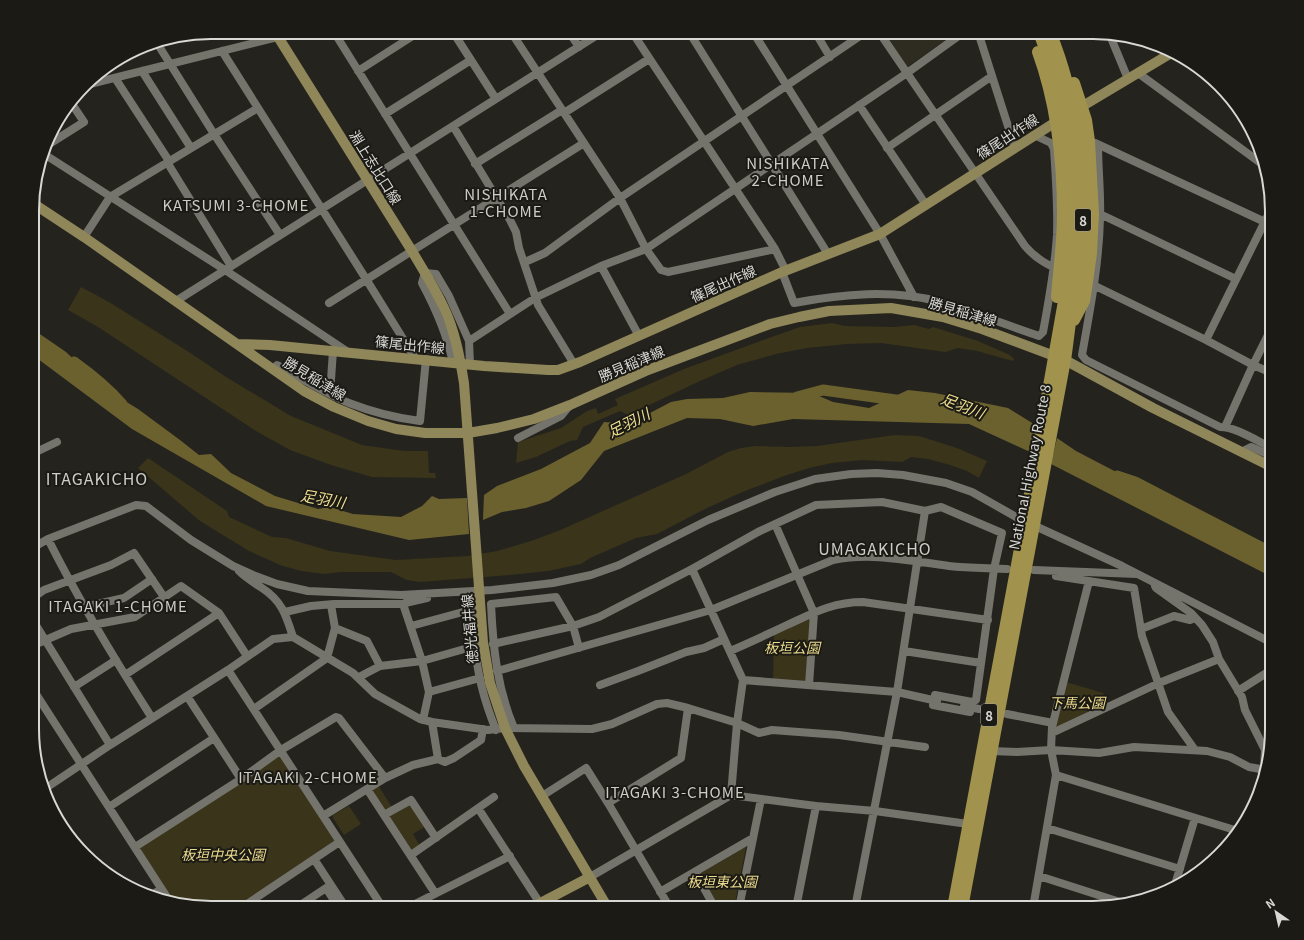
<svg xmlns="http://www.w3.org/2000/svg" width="1304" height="940" font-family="Georgia,'Noto Sans JP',serif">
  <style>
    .built { fill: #2e2c21 }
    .green { fill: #39341a }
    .water { fill: #6b612f }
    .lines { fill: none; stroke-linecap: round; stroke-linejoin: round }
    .river { stroke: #6b612f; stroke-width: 11 }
    .minor { stroke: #74736c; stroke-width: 8 }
    .major { stroke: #8f8659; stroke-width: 10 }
    .highway { stroke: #a1934d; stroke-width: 12 }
    .labels { text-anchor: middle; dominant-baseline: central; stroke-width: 4; stroke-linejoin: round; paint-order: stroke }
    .shield { fill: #1b1a15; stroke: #9f9f9b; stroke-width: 1 }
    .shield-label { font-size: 13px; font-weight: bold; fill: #d8d8d4 }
    .street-label { font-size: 14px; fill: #d8d8d4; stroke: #1b1a15 }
    .park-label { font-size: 14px; font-style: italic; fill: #ebdb8d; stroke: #1b1a15 }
    .neighbourhood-label { font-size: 15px; letter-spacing: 1px; fill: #cecdc5; stroke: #1b1a15 }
    .water-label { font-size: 15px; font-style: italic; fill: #efdf91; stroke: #1b1a15 }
    .quarter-label { font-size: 16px; letter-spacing: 1px; fill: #cecdc5; stroke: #1b1a15 }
    .rim { fill: none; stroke: #d8d8d4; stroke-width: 2 }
  </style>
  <rect width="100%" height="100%" fill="#25231e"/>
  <!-- built -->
  <path class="built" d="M883,32H957L908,66L906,65Z"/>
  <!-- green -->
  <path class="green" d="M81,287L109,302L192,354L226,377L291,416L362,445L404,451H428L429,473H435L436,478L372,477L331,465L290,450L256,431L98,327L68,310Z
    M832,323L845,326L894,327L914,325L929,329L933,327L978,341L1010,355L1014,359L1013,361L977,351L958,348L945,352L881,343L847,344L807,348L776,354L737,365L700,381L628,415L620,411L583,427L577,440L570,441L536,457L516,463L518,442L561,428L587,411L596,408L598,414L618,405L615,399L684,369L766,339L800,327Z
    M895,435L919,436L957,448L987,461L979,478L967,471L950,465L928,459L911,457L902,462L863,460L832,463L809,468L784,476L740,493L705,509L657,534L636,538L590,558L581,564L548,571L510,575L420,582L407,580L391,572H340L325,574L301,571L280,565L249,551L200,521L138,468L148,458L227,511L229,517L272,537L286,538L330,551L396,560L468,556L497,551L531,541L558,531L686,474L728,452L741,448L755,446L789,447L817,446Z
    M812,617L806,683L773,679L774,634Z
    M1066,682L1103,693L1109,705L1055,729Z
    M280,754L336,842L237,908H200L173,902L137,847Z
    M378,785L393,809L386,812L371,789Z
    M412,803L426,826L413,834L420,846L411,852L388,816Z
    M349,806L361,824L344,835L333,818V815Z
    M746,847L734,908H718L699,874Z"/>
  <!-- water -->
  <path class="water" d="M34,330L66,352L104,388L138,409L180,440L199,455L211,454L231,473L275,496L318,509L330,507L353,514L401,517L422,506L432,496L439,499L467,498L469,534L409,540L266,506L132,429L34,356Z
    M908,390L935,393L1008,408L1037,426L1030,452L969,424L793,419L753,426L720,419L687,418L604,451L581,480L549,501L526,508L502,512L483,520L484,495L497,486L541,469L590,443L604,422L629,424L671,402L687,399L723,398L750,392L812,393L833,402L869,408Z
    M1057,438L1076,451L1272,553V577L1051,464Z"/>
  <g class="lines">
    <!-- river -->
    <path class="river" d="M74,362C92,375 108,388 122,404
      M797,397L823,390L903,401
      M1117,476L1135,482L1272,553"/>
    <!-- minor -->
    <path class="minor" d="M334,32L510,314
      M453,32L496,99
      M511,32L620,198L646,249L661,270L668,272L775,249
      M569,32L579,47
      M632,32L775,249L786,271
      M689,32L828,254
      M753,32L880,234L914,297
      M815,32L830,57
      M879,32L1025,246C1036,259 1048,265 1063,272
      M978,32L1015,148
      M1109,33L1128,79
      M157,43L214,134L280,235
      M222,51L366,279L415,358
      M142,71L191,148
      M358,71L419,32
      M1138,73L1262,164
      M115,78L169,161
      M86,85L298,32
      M859,105L926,205
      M564,113L649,59
      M385,114L471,60
      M453,126L510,220L516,232L519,248L538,305L574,364
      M1095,143L1265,222
      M1098,145C1098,169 1101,194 1100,218C1099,264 1090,310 1082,355L1086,360L1220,427C1236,427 1257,441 1272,448
      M46,146L84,122L72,104
      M887,148L992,76
      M44,154L225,270L348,352
      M167,162L231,266
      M475,164L562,110
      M1100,214L1236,279
      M84,237L110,197L258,108
      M525,262L545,253L620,198L866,32
      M601,266L639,336
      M782,272L794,303C842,294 893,289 940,302C974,312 1006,325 1039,336L1043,332C1049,300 1055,267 1057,235C1058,206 1056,178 1054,149L1051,143L1034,135
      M1083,280L1206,340L1253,365L1272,373
      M176,301L602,32
      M329,303L584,143
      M937,312L969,315
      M1206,340L1272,207
      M469,341L535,298L601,266L646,249L907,73L964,32
      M453,363C447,334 436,309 422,283L425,273L436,274L449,296L469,341L470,364
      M273,370L277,365C301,378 324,393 349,403C372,412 396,418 420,421L426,359
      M330,394L333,351
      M1225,427L1253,365L1272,327
      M518,438L561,416L570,405
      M1241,452L1251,447L1272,456
      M34,453L57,442
      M925,511L941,507L1002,533L994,569L976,700L972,702L935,695L933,705L970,712
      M775,524L814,613L809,685
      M1033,525L1122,566L1272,643
      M48,539C79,601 115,660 152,718
      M34,547L48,539L136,505L146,506L191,540L233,566L253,575L277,584L308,591L401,595L492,590L553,583L591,575L619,565L708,520L775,492L815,479L851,474L877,473L903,475L946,483L972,492L1025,522
      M692,569L743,680L737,723L731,795
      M1034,570L1137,574
      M239,571C246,578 253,582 262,588C282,601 286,615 293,637
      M1057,571L1056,576L1134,588L1142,636L1168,712L1195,750
      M1155,586L1156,588L1191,613L1202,625L1213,642L1219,659L1242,697L1245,710L1265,750L1264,769L1254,802
      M472,592C474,610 474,627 475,645C477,674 485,703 496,730
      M34,597L44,590L111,565L134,553L164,597
      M403,604L422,661L429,692L423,720
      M84,607L124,598L152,579
      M285,612L311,606L334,604H403L405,603L427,598
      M34,622L110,745
      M411,626L474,609
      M335,628L367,641L380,666
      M1141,629L1174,616L1190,620L1195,618
      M493,644L573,626L599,617L692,569L758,532L816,505L882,502L925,511L897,692L855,908
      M34,645L71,629L135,617L181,586L219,613L247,656
      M730,651C749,643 768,634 787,625C813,613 833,602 863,602L988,620
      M904,651L981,663
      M228,670L383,908
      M497,671L711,610L833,560C873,552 909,561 949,566C968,568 988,568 1007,569
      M125,675L219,613
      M359,677L380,666L422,661L475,646
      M743,680L897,692L937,701
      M600,685L638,671L686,652L704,648L724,639
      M74,687L116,660
      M34,691L170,902
      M1238,691L1268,672L1272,676
      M429,692L480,678
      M187,696L241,779
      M964,706L979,709
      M254,709L327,658L335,628L331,605
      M1007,714L1053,723
      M514,728C497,688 493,647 491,604L556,597L573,626L579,648
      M1052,733L1159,683L1219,659
      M991,751L1017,752L1051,750L1099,753L1134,747L1207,751L1230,757L1249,767L1266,770
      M438,759L445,762L454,758L481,740L483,729
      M1056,775L1238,831
      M46,788L110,745L228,670L273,639L293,637L353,673L375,694L420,719L432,722L488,730L505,728L592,729L612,724L657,704L667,703L688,708L737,723L759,733L772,730L839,735L925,747
      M367,789L435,893
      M542,796L586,768L608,803
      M109,807L214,738
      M478,808L543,908
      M384,815L411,800L436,838
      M323,816L385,778L413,765L438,759L432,722
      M1047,828L1180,869
      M135,847L241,779L281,750L336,717L339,718L385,778
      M411,855L494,797
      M314,859L346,908
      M695,872L715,908
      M1039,876L1120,902
      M590,877L731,795L816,806L875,811L968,824
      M1174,888L1195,818
      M660,892L753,838
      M150,896L161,889
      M241,908L338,843
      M296,908L326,888L339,908
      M407,908L510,856
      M670,908L608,803L681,758L688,708
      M739,908L761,799
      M796,908L816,806
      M1033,908L1056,775L1051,750L1052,727L1089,581"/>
    <!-- major -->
    <path class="major" d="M275,32L412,251C423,270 435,288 444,308C455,331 460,358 464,383L483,642L490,683L505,728L524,766L608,908
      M1076,110L1173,52
      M34,204L84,237L304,391L334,407L368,421L396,429L425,433H468L497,428L534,419L570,405L648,370L770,324L799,317L829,311L891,308L943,317L982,329L1065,360L1153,408L1272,467
      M237,344L270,345L484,366L548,370H558L580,362L782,272L880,234L1062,118
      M531,908L590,877"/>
    <!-- highway -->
    <path class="highway" d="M1038,52C1057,104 1063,160 1063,215C1063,242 1059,270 1057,297
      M1074,320L1084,301L1087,282L1091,253L1093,214L1089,141L1086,120L1074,83
      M953,908L1025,522L1064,301L1071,251L1072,224V186L1068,141L1057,82L1039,32
      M962,908L1065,360C1068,340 1070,320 1073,300C1076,282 1080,265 1081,246C1087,176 1077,98 1050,32"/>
  </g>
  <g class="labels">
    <!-- shield labels -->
    <g class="shield">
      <rect x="1075" y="209" width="16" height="22" rx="3"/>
      <rect x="981" y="704" width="16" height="22" rx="3"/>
    </g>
    <g class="shield-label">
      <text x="1083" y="220">8</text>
      <text x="989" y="715">8</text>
    </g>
    <!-- street labels -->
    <g class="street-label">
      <text transform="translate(1007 136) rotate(-33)">篠尾出作線</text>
      <text transform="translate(376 167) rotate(58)">淵上志比口線</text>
      <text transform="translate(723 283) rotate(-24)">篠尾出作線</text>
      <text transform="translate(963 311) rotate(16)">勝見稲津線</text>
      <text transform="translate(410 344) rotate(6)">篠尾出作線</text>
      <text transform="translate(631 363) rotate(-23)">勝見稲津線</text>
      <text transform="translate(315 378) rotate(31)">勝見稲津線</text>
      <text transform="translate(1029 467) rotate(-79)">National Highway Route 8</text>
      <text transform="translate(469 629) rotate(-95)">徳光福井線</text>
    </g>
    <!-- park labels -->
    <g class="park-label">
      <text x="792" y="647">板垣公園</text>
      <text x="1077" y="702">下馬公園</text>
      <text x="223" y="854">板垣中央公園</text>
      <text x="722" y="881">板垣東公園</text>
    </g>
    <!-- neighbourhood labels -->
    <g class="neighbourhood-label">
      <text x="788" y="162">NISHIKATA<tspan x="788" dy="17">2-CHOME</tspan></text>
      <text x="506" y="193">NISHIKATA<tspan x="506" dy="17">1-CHOME</tspan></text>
      <text x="236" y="204">KATSUMI 3-CHOME</text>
      <text x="118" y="605">ITAGAKI 1-CHOME</text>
      <text x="308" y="776">ITAGAKI 2-CHOME</text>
      <text x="675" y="791">ITAGAKI 3-CHOME</text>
    </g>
    <!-- water labels -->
    <g class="water-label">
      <text transform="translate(963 405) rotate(21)">足羽川</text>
      <text transform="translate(628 422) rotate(-27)">足羽川</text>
      <text transform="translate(323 498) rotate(10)">足羽川</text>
    </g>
    <!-- quarter labels -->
    <g class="quarter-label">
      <text x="97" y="478">ITAGAKICHO</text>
      <text x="875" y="548">UMAGAKICHO</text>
    </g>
  </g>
  <!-- crop -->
  <path d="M0 0H1304V940H0ZM211 39H1093A172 172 0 0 1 1265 211V729A172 172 0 0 1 1093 901H211A172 172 0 0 1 39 729V211A172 172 0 0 1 211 39Z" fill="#1b1a15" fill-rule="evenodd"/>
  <path class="rim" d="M211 39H1093A172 172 0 0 1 1265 211V729A172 172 0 0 1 1093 901H211A172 172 0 0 1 39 729V211A172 172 0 0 1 211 39Z"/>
  <!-- north arrow -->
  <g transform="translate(1276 912) rotate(326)" stroke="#1b1a15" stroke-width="3" paint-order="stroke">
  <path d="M0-3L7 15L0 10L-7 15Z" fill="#d8d8d4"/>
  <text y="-6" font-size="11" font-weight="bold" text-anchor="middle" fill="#d8d8d4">N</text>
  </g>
</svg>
